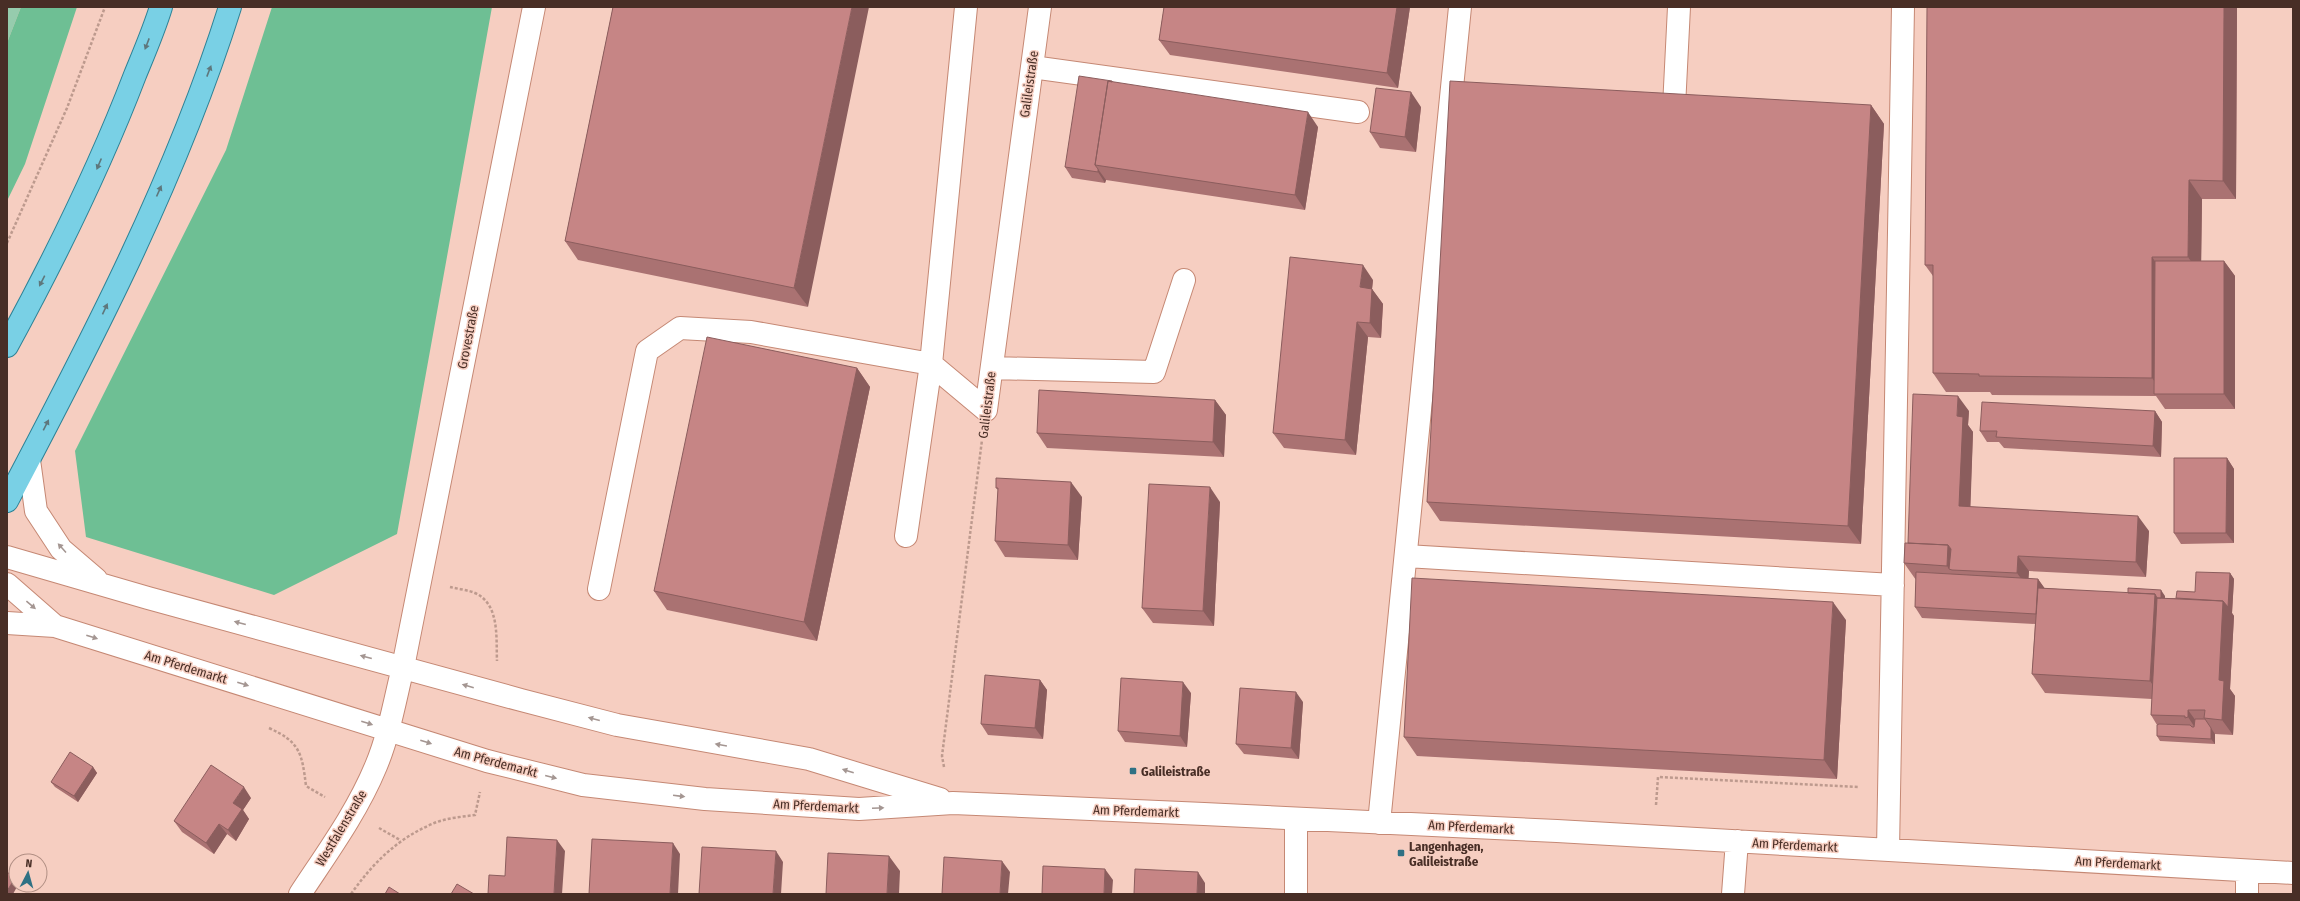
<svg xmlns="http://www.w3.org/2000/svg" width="2300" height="901" font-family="'Fira Sans Condensed',sans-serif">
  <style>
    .green { fill: #96ccad }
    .forest { fill: #6ebf94 }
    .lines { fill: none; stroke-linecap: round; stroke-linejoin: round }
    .minor-casing { stroke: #c58874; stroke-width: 24 }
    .major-casing { stroke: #2d8296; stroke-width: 24 }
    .path { stroke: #bd9a8e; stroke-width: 2.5; stroke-dasharray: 3 2; stroke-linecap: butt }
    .minor { stroke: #fff; stroke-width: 22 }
    .major { stroke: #79d0e5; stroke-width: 22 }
    .wall { fill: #aa7272 }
    .shaded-wall { fill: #8b5d5d }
    .building { fill: #c68585; stroke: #8b5d5d }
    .oneway { fill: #5e777c }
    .oneway2 { fill: #a49692 }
    .poi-dot { fill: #2f7184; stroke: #f6cec1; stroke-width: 1.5 }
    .labels { text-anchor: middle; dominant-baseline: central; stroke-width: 3; stroke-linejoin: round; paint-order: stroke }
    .street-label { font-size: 13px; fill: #482e26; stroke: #f6cec1 }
    .poi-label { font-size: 13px; font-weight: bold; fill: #482e26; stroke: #f6cec1; text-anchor: start }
  </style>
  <rect width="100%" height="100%" fill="#f6cec1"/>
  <!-- green -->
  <path class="green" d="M7,7H21L7,43Z"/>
  <!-- forest -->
  <path class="forest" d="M21,7H77L25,164L7,201V43Z
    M272,7H492L397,534L274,595L86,537L75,451L226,150Z"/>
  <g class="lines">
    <defs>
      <path id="minor" d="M1032,67L1358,112
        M1674,107L1679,7
        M992,368L1154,372L1184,280
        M986,410L1040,7
        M29,460L36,511L61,549L96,579
        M906,536L931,364L966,7
        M1406,556L1893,585
        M7,557L148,598L521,700L617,725L809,759L940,799
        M7,584L55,626
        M599,589L647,351L680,328L751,332L931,364L986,410
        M7,623L55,626L487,761L583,785L705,799L859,809L953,803L1204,814L1557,831L2293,873
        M1379,823L1460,7
        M1888,850L1903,7
        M2247,871V894
        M300,894C327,853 357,812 376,766C389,735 395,700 403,667L534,7
        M1296,894V819
        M1733,894L1737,841"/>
      <path id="major" d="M7,346C55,258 99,169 135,75C144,53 154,30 161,7
        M7,501C91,342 176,179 230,7"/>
    </defs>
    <!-- minor casing -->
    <use href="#minor" class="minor-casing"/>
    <!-- major casing -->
    <use href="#major" class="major-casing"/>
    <!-- path -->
    <path class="path" d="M7,243L67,108L105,7
      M450,587C458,589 468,590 475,593C500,604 496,638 497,661
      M269,728C300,742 302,753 306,786L325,797
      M944,767L942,756L982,440
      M1656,805L1658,777L1858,787
      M379,828L400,840
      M351,894C373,863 397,839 432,824C445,818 461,817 475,815L480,792"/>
    <!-- minor -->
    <use href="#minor" class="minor"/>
    <!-- major -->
    <use href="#major" class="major"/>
  </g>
  <!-- wall -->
  <path class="wall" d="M613,7L808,307L578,260L565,241Z
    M1164,7H1410L1398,88L1170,55L1159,40Z
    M2237,7L2236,199H2202L2201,261H2224L2235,276V409H2165L2156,396L1992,395L1990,392H1946L1933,373V276L1925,265Z
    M1112,81L1113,82L1318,127L1305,210L1106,180L1105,183L1072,178L1065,167Z
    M1871,105L1884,124L1861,544L1440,521L1427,502Z
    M1421,107L1416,152L1380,148L1370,132Z
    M1373,280L1372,289L1383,304L1381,338L1368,337L1356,455L1284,448L1273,433Z
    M857,368L870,387L817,641L667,610L654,591Z
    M1215,400L1226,415L1224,457L1047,448L1037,433Z
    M1969,411L1968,425L1973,432L1970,507L2149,531L2146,577L2029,571L2028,579H2038L2044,588L2165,596V598H2176L2195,592L2230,573L2234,579L2232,613L2234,616L2230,689L2235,696L2233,735L2215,734V744L2160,741L2157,736V725L2151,715L2152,699L2045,693L2032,674L2035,624L1922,618L1915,607L1916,580L1904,563L1908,543Z
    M2155,411L2162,422L2161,457L2004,448L1999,442H1987L1980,431Z
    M2227,458L2234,469V543L2181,544L2174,533Z
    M996,488L1082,497L1078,560L1005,557L995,541L998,490Z
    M1220,502L1214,626L1153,623L1142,608Z
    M1846,620L1837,779L1417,756L1404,737Z
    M1040,680L1047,690L1043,739L988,735L981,724Z
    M1191,693L1187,747L1125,742L1118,731Z
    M1303,702L1299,759L1244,754L1236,744Z
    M93,767L97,773L78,802L55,787L51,782Z
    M251,798L243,810L249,819L236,841L227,834L214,854L182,832L174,821Z"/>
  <!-- shaded-wall -->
  <path class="shaded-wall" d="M852,7H869L808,307L794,288Z
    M1397,7H1410L1398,88L1387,73Z
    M2224,7H2237L2236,199L2223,181Z
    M1411,92L1421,107L1416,152L1405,137Z
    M1871,105L1884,124L1861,544L1848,526Z
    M1308,112L1318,127L1305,210L1295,195Z
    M1098,169L1106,180L1105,183L1098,172Z
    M2189,180L2202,199L2201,276L2188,257Z
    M2152,257L2166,276L2164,394L2152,378Z
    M2224,261L2235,276V409L2224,394Z
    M1363,265L1373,280L1372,289L1383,304L1381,338L1370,323L1360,287Z
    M1357,322L1368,337L1356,455L1345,440Z
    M857,368L870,387L817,641L804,622Z
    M1958,396L1969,411L1968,425L1973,432L1970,521L1959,506L1957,416Z
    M1215,400L1226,415L1224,457L1213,442Z
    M2155,411L2162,422L2161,457L2153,446Z
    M2227,458L2234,469V543L2226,533Z
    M1071,482L1082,497L1078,560L1068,545Z
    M1210,487L1220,502L1214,626L1203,611Z
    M2138,516L2149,531L2146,577L2136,562Z
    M1948,545L1961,564L1949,569L1947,566Z
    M2018,556L2029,571L2028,588L2017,573Z
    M2230,573L2234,579L2232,613L2234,616L2230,689L2235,696L2233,735L2222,720L2219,680L2223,601Z
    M2038,579L2046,590L2036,614Z
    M2161,590L2165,596L2164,607L2160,602Z
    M2155,594L2168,613L2163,700L2150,681Z
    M1833,602L1846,620L1837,779L1824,760Z
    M1040,680L1047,690L1043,739L1035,728Z
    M1183,682L1191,693L1187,747L1180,736Z
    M1296,692L1303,702L1299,759L1291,748Z
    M2188,710L2199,725L2198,732L2188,717Z
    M2211,728L2215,734V744L2211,739Z
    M93,767L97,773L78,802L74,796Z
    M244,787L251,798L243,810L249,819L236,841L228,830L233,803Z
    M219,824L227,834L214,854L206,843Z
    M557,840L565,851L562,894H554Z
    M673,843L680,854L678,894H670Z
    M776,851L783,862L781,894H773Z
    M889,856L900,871L899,894H887Z
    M1002,861L1010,872L1008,894H1000Z
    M1105,869L1113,880L1112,894H1104Z
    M1198,872L1205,883V894H1197Z
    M15,878L16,879V885H18L13,894H7V891Z"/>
  <!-- building -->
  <path class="building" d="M613,7H852L794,288L565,241Z
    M1164,7H1397L1387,73L1159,40Z
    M1927,7H2224L2223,181L2189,180L2188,257H2152V378L1979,376V374L1933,373V265H1925Z
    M1079,76L1112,81V82L1108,81L1095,165L1098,169V172L1065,167Z
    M1108,81L1308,112L1295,195L1095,165Z
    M1450,81L1871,105L1848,526L1427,502Z
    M1376,88L1411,92L1405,137L1370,132Z
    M1290,257L1363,265L1360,287L1372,289L1370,323L1357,322L1345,440L1273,433Z
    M2155,261H2224V394H2154Z
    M707,337L857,368L804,622L654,591Z
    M1039,390L1215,400L1213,442L1037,433Z
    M1913,394L1958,396L1957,416L1963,417L1959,506L2138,516L2136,562L2018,556L2017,573L1952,570L1949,569L1951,549L1948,545L1908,543Z
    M1982,402L2155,411L2153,446L1996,437L1997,431H1980Z
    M2174,458H2227L2226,533H2174Z
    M996,478L1071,482L1068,545L995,541L998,488H996Z
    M1149,484L1210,487L1203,611L1142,608Z
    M1905,543L1948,545L1947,566L1904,563Z
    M1916,572L2038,579L2036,614L1915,607Z
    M2196,572L2230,573L2228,607L2223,601L2176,598L2177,591L2195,592Z
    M1412,578L1833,602L1824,760L1404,737Z
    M2038,588L2155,594L2150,681L2032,674Z
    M2128,588L2161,590V598H2157L2155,594L2128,593Z
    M2157,598L2223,601L2219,680L2224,681L2222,720L2204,718L2205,710H2188V717L2185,718V716L2151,715Z
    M985,675L1040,680L1035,728L981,724Z
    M1121,678L1183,682L1180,736L1118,731Z
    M1240,688L1296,692L1291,748L1236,744Z
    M2195,719H2205L2211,728V739L2157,736V725L2159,724L2190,725L2192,727H2194Z
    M70,752L93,767L74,796L51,782Z
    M211,765L244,787L233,803L242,809L228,830L219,824L206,843L174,821Z
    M507,837L557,840L554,894H488L489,875L505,876Z
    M592,839L673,843L670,894H589Z
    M702,847L776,851L773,894H699Z
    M828,853L889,856L887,894H826Z
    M944,857L1002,861L1000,894H942Z
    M1043,866L1105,869L1104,894H1042Z
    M1135,869L1198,872L1197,894H1134Z
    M7,872L15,878L7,891Z
    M457,884L474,894H451Z
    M389,887L400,894H385Z"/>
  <!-- one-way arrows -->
  <defs><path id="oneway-solid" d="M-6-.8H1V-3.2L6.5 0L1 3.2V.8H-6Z"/></defs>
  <g class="oneway">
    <use href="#oneway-solid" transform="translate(147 44) rotate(111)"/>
    <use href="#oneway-solid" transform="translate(209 71) rotate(-69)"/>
    <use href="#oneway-solid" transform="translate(99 164) rotate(113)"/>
    <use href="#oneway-solid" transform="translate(159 191) rotate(-66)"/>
    <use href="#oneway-solid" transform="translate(42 281) rotate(117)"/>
    <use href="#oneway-solid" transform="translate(105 309) rotate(-65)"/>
    <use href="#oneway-solid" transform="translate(46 425) rotate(-63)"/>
  </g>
  <g class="oneway2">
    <use href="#oneway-solid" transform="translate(62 548) rotate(-132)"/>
    <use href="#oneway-solid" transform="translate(31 605) rotate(40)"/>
    <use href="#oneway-solid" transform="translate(240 623) rotate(-165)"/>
    <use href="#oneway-solid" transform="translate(92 637) rotate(18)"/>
    <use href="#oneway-solid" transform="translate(366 657) rotate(-165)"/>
    <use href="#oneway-solid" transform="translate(243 684) rotate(17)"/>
    <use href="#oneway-solid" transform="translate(468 686) rotate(-164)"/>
    <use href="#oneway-solid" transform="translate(594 719) rotate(-165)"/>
    <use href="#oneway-solid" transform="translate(367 723) rotate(17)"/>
    <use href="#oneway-solid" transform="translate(426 742) rotate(18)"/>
    <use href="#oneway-solid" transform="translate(721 745) rotate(-170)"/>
    <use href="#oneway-solid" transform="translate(848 771) rotate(-163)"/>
    <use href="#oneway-solid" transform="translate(551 777) rotate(14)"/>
    <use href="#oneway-solid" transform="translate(679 796) rotate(7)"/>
    <use href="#oneway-solid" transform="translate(878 808) rotate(-3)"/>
  </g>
  <!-- markers -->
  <g class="poi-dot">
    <rect x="1129" y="767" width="8" height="8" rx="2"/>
    <rect x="1397" y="849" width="8" height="8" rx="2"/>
  </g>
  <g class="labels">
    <!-- street labels -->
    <g class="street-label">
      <text transform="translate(1029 84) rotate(-82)">Galileistraße</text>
      <text transform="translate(468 337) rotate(-79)">Grovestraße</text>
      <text transform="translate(987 405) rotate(-83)">Galileistraße</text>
      <text transform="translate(186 667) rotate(17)">Am Pferdemarkt</text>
      <text transform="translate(496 762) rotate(15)">Am Pferdemarkt</text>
      <text transform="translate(816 806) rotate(3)">Am Pferdemarkt</text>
      <text transform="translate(1136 811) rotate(2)">Am Pferdemarkt</text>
      <text transform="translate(1471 827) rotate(3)">Am Pferdemarkt</text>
      <text transform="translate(341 828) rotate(-59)">Westfalenstraße</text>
      <text transform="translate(1795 845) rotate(3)">Am Pferdemarkt</text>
      <text transform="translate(2118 863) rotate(3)">Am Pferdemarkt</text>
    </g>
    <!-- poi labels -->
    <g class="poi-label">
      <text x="1141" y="771">Galileistraße</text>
      <text x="1409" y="846">Langenhagen,<tspan x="1409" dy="15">Galileistraße</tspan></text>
    </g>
  </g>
  <!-- border -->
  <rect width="2300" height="901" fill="none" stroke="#482e26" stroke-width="16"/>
  <!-- north arrow -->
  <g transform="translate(28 873) rotate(6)"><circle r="19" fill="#f6cec1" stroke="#b08e83"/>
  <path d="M0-3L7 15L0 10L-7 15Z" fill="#2f7184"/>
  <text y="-6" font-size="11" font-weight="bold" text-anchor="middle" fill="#482e26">N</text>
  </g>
</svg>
